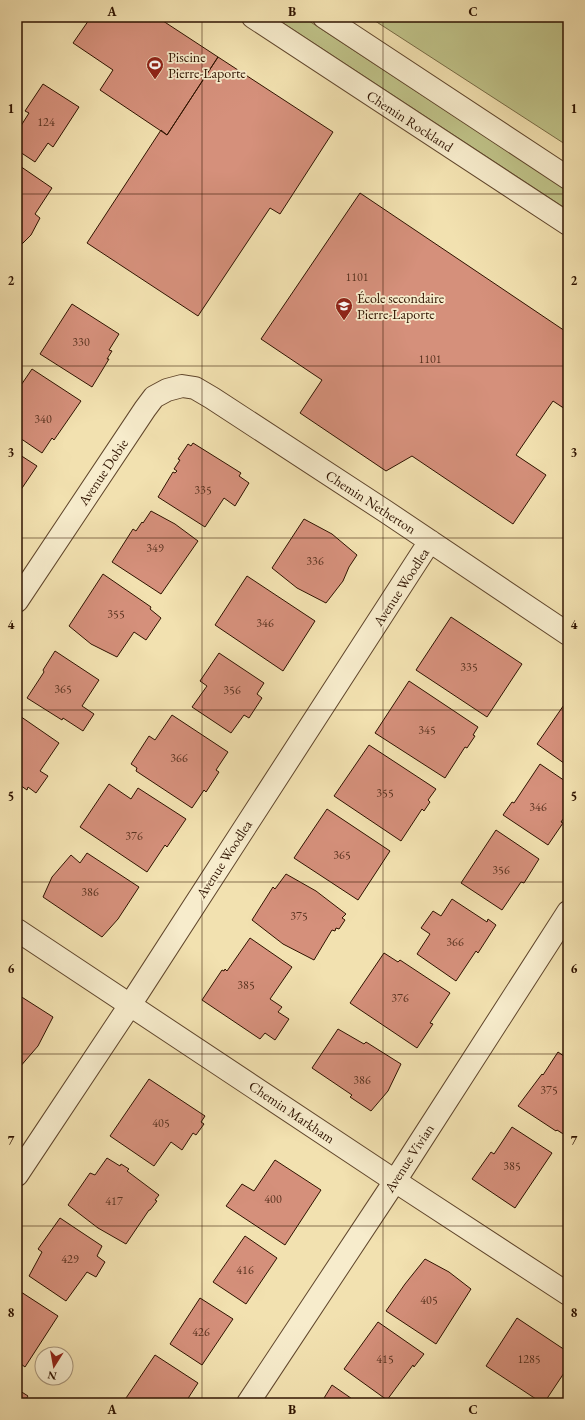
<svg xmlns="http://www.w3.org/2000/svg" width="585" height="1420" font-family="'EB Garamond',serif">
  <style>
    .green { fill: #bfc288; stroke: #776a44 }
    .building { fill: #d5907b; stroke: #2f1300 }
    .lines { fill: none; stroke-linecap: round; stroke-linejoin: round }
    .minor-casing { stroke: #60462c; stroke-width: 24 }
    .minor { stroke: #f7eccc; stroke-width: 22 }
    .grid { fill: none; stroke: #2f1300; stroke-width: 1; stroke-opacity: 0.55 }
    .labels { text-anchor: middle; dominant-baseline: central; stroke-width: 3.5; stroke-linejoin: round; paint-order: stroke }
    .number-label { font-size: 12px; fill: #58321f }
    .poi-label { font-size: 14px; fill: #2f1300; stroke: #f7eccc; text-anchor: start }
    .street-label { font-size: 14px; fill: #2f1300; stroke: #f7eccc }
    .neatline { fill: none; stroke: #2f1300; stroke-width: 1.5 }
    .grid-label { font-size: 13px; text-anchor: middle; font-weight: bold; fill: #2f1300 }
  </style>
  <rect width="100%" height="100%" fill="#f2e1b0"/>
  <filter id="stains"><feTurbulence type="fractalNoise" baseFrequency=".005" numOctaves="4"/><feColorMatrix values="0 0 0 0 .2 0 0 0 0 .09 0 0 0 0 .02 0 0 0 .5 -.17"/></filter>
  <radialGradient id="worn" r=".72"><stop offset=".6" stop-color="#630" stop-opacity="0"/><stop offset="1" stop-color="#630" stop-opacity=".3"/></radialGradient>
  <!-- green -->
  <path class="green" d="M274,17H303L568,191V210Z
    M369,17H568V146Z"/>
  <!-- building -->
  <path class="building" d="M91,17H157L218,57L167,135L100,90L113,70L73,43Z
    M218,57L333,132L280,214L270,208L198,316L87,243L161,130L167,135Z
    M43,84L79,107L53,147L48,143L35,162L17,150V132L29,113L25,111Z
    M17,164L52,188L35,214L40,218L31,235L20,246L17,245Z
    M360,193L568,333V411L553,401L516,455L546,475L513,524L412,456L386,471L300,413L322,380L261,339Z
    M72,304L119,334L109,350L112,351L107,359H109L92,387L40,354Z
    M32,369L81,401L54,440L52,438L42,453L17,436V391Z
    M193,443L241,473L239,476L249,483L235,506L224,498L205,527L158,497L173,472L175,473L177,471L174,469L180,460L178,459L188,444L191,446Z
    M17,453L37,466L18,494L17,493Z
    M151,511L175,524L198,541L161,594L112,562L133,529L136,531L142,522L143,523Z
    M304,519L332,534L357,555L349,567L343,581L326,603L297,588L272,568Z
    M103,574L151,607L150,609L161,618L146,640L134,632L117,657L91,644L69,626Z
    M247,576L315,621L283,671L215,625Z
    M451,617L522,664L487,717L416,670Z
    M55,651L99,680L82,706L94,714L83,731L63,718L62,720L27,698L44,672L43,670Z
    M219,653L264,683L257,694L262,698L249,718L244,715L231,733L192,707L207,686L200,681Z
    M409,681L478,727L473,735L475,736L467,748L465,747L445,778L375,733Z
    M568,699V766L537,744Z
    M17,714L59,743L40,771L48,776L36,793L28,787L27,790L17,783Z
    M172,715L228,752L216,770L219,772L206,792L204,790L192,808L136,771L137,768L131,764L149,736L155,740Z
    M369,745L436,789L428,800L430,802L424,811L422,809L401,841L334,796Z
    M540,764L568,783V812L561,822L563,823L548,845L503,815L512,802L514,803Z
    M109,784L131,799L138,788L186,819L167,847L165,845L147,872L80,827Z
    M327,809L390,851L358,900L294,858Z
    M496,830L539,859L524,883L521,882L502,910L461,883Z
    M87,853L139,887L118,919L102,937L43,897L52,877L71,855L80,863Z
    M286,874L316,891L346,914L342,918L345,920L339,929L336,928L335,931L332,930L314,960L283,944L252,920L273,887L275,889Z
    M452,899L487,922L488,919L496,925L478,953L476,951L456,981L417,954L430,934L421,928L433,911L441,916Z
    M250,938L292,967L270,999L282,1007L278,1012L289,1019L275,1040L265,1033L260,1039L202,1000L222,970L224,971L225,969L227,971Z
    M384,953L398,962L400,960L450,993L430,1023L433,1024L417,1048L350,1003Z
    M17,994L53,1017L38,1046L19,1068L17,1066Z
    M338,1029L364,1044L366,1042L401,1064L388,1091L371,1111L350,1097L352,1095L312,1068Z
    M558,1052L568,1059V1137L557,1130L556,1131L518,1106L542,1074L543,1075Z
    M149,1079L205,1116L201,1122L204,1124L196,1135L193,1133L182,1150L171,1142L154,1166L110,1136Z
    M512,1127L552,1153L515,1208L472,1179L491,1152L494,1154Z
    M107,1158L120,1166L121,1164L129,1169L127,1171L159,1195L155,1200L157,1201L150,1210H149L126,1244L98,1228L68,1205L90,1173L95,1175Z
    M275,1160L321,1190L285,1245L226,1206L242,1184L254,1191Z
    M60,1218L102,1246L97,1256L105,1262L96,1277L87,1272L66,1301L29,1276L42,1252L38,1249Z
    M245,1236L277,1258L246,1304L213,1282Z
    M425,1259L449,1272L471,1289L436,1344L386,1311L405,1284Z
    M17,1287L22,1291L21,1292L58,1316L25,1367L17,1361Z
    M200,1298L233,1319L202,1365L170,1344Z
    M517,1318L568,1352V1367L544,1403H542L486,1366Z
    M378,1322L424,1354L414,1367L413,1365L387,1400L344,1369Z
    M155,1355L198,1383L185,1403H127L124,1401Z
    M332,1385L358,1403H321Z
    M17,1389L28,1396L26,1399L32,1403H17Z"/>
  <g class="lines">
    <defs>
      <path id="minor" d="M253,17L568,224
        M324,17L568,178
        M17,601L145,409L154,397L167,390L182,386L195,388L212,398L385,511L568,634
        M17,930L395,1181L568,1294
        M17,1175L130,1005L430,541
        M248,1403L395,1181L568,912"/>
    </defs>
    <!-- minor casing -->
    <use href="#minor" class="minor-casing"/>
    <!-- minor -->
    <use href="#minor" class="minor"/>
  </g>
  <!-- grid -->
  <path class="grid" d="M202,17V1403M383,17V1403M17,194H568M17,366H568M17,538H568M17,710H568M17,882H568M17,1054H568M17,1226H568"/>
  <!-- icons -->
  <defs>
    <symbol id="stadium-pin" viewBox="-11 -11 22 30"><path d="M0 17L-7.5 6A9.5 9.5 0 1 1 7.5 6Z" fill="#8f2418" stroke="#f7eccc"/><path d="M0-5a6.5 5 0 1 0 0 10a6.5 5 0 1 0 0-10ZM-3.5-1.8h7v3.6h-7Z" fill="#fff"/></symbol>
    <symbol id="school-pin" viewBox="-11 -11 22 30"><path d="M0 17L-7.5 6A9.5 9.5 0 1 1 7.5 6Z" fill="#8f2418" stroke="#f7eccc"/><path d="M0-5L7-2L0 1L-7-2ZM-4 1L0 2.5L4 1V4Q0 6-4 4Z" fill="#fff"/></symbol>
  </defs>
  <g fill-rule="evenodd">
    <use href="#stadium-pin" x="145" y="55" width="20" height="27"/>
    <use href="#school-pin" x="334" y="296" width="20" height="27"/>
  </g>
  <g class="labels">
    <!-- number labels -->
    <g class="number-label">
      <text x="46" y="122">124</text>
      <text x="357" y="277">1101</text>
      <text x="81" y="342">330</text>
      <text x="430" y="359">1101</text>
      <text x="43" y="419">340</text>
      <text x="203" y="490">335</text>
      <text x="155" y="548">349</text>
      <text x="315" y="561">336</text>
      <text x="116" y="614">355</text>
      <text x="265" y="623">346</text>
      <text x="469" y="667">335</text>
      <text x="63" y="689">365</text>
      <text x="232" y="690">356</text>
      <text x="427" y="730">345</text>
      <text x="179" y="758">366</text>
      <text x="385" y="793">355</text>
      <text x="538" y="807">346</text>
      <text x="134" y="836">376</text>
      <text x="342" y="855">365</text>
      <text x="501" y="870">356</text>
      <text x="90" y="892">386</text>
      <text x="299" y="916">375</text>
      <text x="455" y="942">366</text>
      <text x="246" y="985">385</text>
      <text x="400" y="998">376</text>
      <text x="362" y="1080">386</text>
      <text x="549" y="1090">375</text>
      <text x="161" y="1123">405</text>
      <text x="512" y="1166">385</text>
      <text x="273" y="1199">400</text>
      <text x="114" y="1201">417</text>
      <text x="70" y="1259">429</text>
      <text x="245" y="1270">416</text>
      <text x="429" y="1300">405</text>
      <text x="201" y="1332">426</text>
      <text x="385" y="1359">415</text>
      <text x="529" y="1359">1285</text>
    </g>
    <!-- poi labels -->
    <g class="poi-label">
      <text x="168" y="57">Piscine<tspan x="168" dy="16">Pierre-Laporte</tspan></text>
      <text x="357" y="298">École secondaire<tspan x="357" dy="16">Pierre-Laporte</tspan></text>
    </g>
    <!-- street labels -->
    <g class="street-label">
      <text transform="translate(410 121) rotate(33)">Chemin Rockland</text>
      <text transform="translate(103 472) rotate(-56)">Avenue Dobie</text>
      <text transform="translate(371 502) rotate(33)">Chemin Netherton</text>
      <text transform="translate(401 587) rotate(-57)">Avenue Woodlea</text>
      <text transform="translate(224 859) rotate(-57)">Avenue Woodlea</text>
      <text transform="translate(292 1112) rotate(34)">Chemin Markham</text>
      <text transform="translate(409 1158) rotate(-57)">Avenue Vivian</text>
    </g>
  </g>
  <!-- margin -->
  <rect width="585" height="1420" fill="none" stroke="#f2e1b0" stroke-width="44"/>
  <!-- north arrow -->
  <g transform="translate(54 1366) rotate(191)"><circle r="19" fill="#f7eccc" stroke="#a7957a"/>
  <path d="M0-3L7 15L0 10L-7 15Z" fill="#8f2418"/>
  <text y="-6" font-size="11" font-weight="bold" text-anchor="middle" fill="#2f1300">N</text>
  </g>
  <rect x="22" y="22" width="541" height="1376" class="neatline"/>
  <g class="grid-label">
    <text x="112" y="16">A</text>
    <text x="292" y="16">B</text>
    <text x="473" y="16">C</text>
    <text x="11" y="113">1</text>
    <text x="574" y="113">1</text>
    <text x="11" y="285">2</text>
    <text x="574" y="285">2</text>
    <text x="11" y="457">3</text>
    <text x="574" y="457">3</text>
    <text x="11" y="629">4</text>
    <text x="574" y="629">4</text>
    <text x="11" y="801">5</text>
    <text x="574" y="801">5</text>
    <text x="11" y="973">6</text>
    <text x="574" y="973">6</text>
    <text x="11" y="1145">7</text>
    <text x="574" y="1145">7</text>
    <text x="11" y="1317">8</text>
    <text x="574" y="1317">8</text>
    <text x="112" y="1414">A</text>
    <text x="292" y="1414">B</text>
    <text x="473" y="1414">C</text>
  </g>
  <rect width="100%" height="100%" filter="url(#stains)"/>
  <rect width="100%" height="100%" fill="url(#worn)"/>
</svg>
